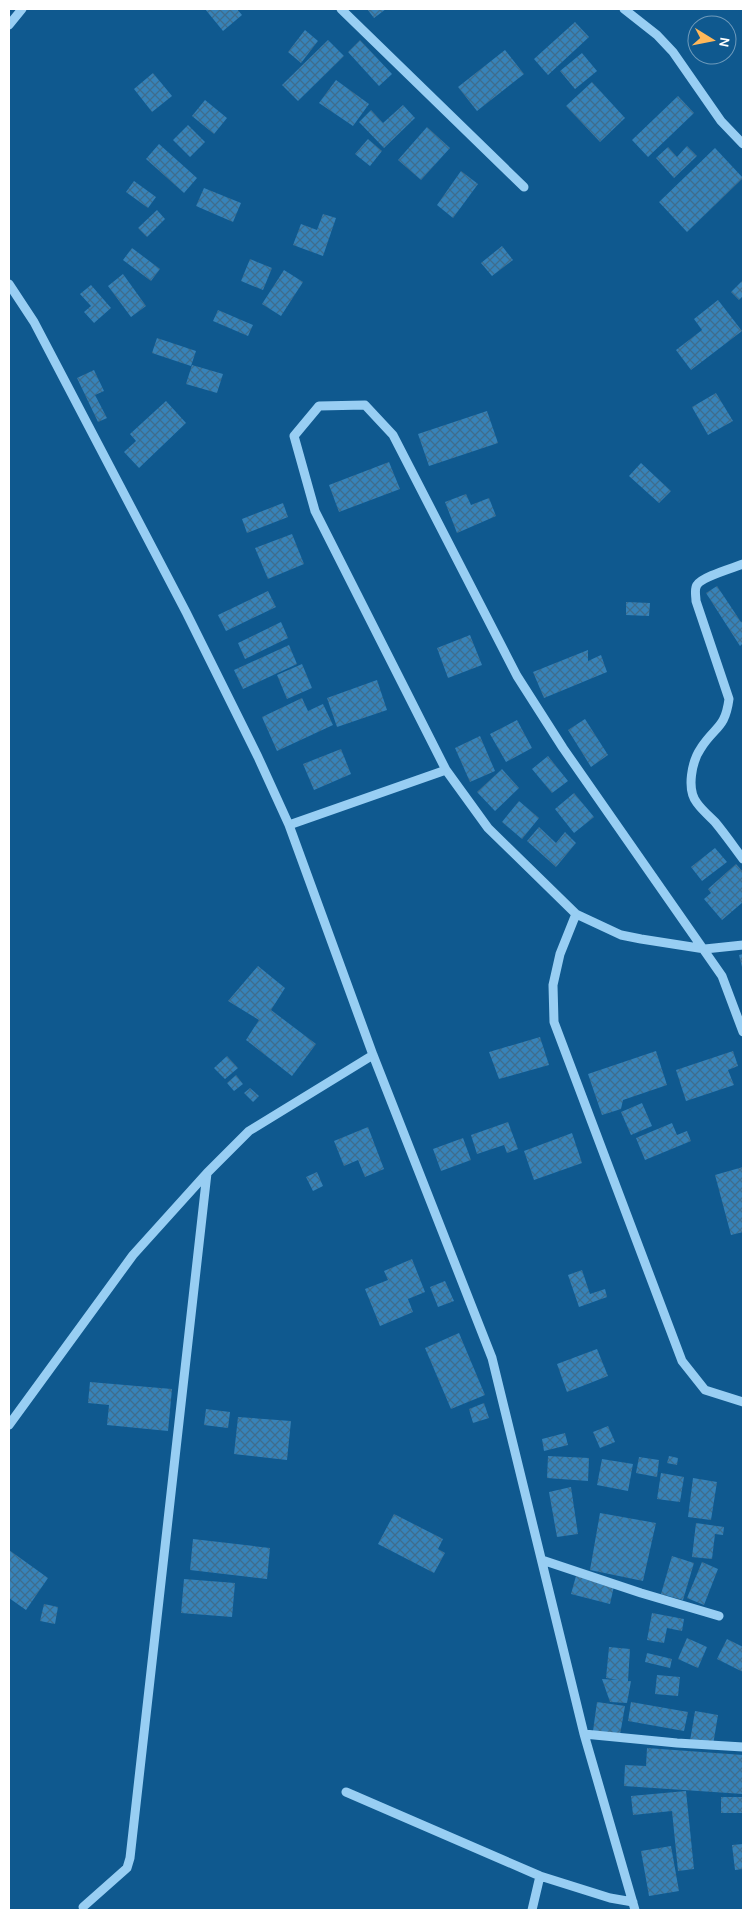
<svg xmlns="http://www.w3.org/2000/svg" width="752" height="1919" font-family="Karla,sans-serif">
  <style>
    .building { fill: url(#building-cross-hatch) }
    .lines { fill: none; stroke-linecap: round; stroke-linejoin: round }
    .minor { stroke: #98cef3; stroke-width: 9 }
  </style>
  <defs>
    <pattern id="building-cross-hatch" width="8" height="8" patternUnits="userSpaceOnUse" patternTransform="scale(1.25)"><rect width="8" height="8" fill="#3783b9"/><path d="M0 0l8 8M0 8l8-8" fill="none" stroke="#3f6d8d"/></pattern>
  </defs>
  <rect width="100%" height="100%" fill="#0f598f"/>
  <!-- building -->
  <path class="building" d="M205,9H237L242,15L223,31Z
    M367,9H386L374,18Z
    M575,22L589,37L548,75L534,59Z
    M305,30L318,41L301,63L288,52Z
    M328,40L344,56L298,101L282,85Z
    M360,40L392,74L379,86L348,52Z
    M505,50L524,74L477,111L458,87Z
    M582,53L597,71L575,89L560,71Z
    M153,73L172,96L152,112L134,89Z
    M336,80L369,104L353,126L319,103Z
    M592,82L625,118L600,142L566,106Z
    M678,96L694,113L648,157L632,140Z
    M205,100L227,118L214,134L192,116Z
    M403,105L415,118L384,148L359,122L371,110L383,123Z
    M188,125L205,142L190,157L173,140Z
    M427,127L450,148L421,180L398,160Z
    M368,139L382,151L370,166L355,154Z
    M159,144L197,178L184,193L146,159Z
    M687,146L697,156L674,178L656,158L668,147L677,157Z
    M715,148L743,178L687,232L659,202Z
    M461,171L478,184L453,218L437,205Z
    M134,181L156,197L148,208L126,192Z
    M204,188L241,203L233,222L196,206Z
    M157,210L165,219L147,237L138,228Z
    M323,214L336,218L323,256L293,245L301,224L317,230Z
    M502,246L513,260L492,276L481,263Z
    M132,248L160,269L151,281L123,260Z
    M250,259L272,268L263,290L241,281Z
    M284,270L303,282L281,316L262,304Z
    M123,274L146,306L131,317L108,286Z
    M743,280V296L739,300L731,292Z
    M91,285L111,308L94,323L84,312L91,306L80,294Z
    M718,300L742,331L691,370L676,350L702,330L694,319Z
    M218,310L253,325L248,336L213,321Z
    M157,338L196,351L191,366L152,353Z
    M192,365L223,374L217,393L186,384Z
    M94,370L104,391L95,395L107,418L98,422L77,378Z
    M716,393L733,421L708,435L692,407Z
    M166,401L186,423L139,468L124,452L136,441L130,434Z
    M487,411L498,443L429,466L418,434Z
    M389,462L400,489L339,512L329,485Z
    M641,463L671,491L659,503L629,476Z
    M466,494L471,505L489,498L496,516L457,533L445,502Z
    M283,503L288,517L247,533L242,519Z
    M292,534L304,564L268,579L255,548Z
    M717,586L741,622L743,621V643L740,646L706,593Z
    M268,591L276,607L226,631L218,615Z
    M626,602L650,603L649,616L626,615Z
    M281,622L288,638L245,659L238,643Z
    M470,635L482,665L448,678L437,648Z
    M289,645L297,664L243,689L234,670Z
    M588,650V661L601,655L607,672L544,698L533,672Z
    M302,664L312,688L287,699L277,675Z
    M377,680L387,710L337,727L327,698Z
    M302,698L308,711L323,704L333,725L277,751L262,717Z
    M585,719L608,755L591,767L568,730Z
    M517,720L532,748L506,762L490,734Z
    M480,736L495,771L470,782L455,748Z
    M341,749L351,774L314,790L303,764Z
    M548,756L568,781L552,793L532,769Z
    M502,769L519,788L495,811L477,792Z
    M574,793L594,817L574,833L555,809Z
    M519,801L539,818L522,839L502,822Z
    M539,827L556,843L565,832L576,843L556,867L527,841Z
    M715,848L727,862L702,881L691,867Z
    M736,864L743,872V902L722,920L704,899L711,893L708,889Z
    M743,954V971L739,955Z
    M258,966L285,988L271,1010L316,1044L292,1076L246,1040L259,1020L228,1001Z
    M540,1037L549,1065L499,1079L489,1052Z
    M656,1051L667,1085L623,1100L621,1109L602,1115L588,1074Z
    M733,1051L738,1066L728,1070L734,1085L686,1101L676,1070Z
    M227,1056L238,1068L225,1079L214,1068Z
    M236,1075L243,1084L234,1091L227,1083Z
    M250,1088L259,1096L253,1102L244,1093Z
    M642,1103L652,1126L631,1135L621,1112Z
    M508,1122L518,1149L507,1153L504,1145L477,1154L471,1135Z
    M672,1123L677,1135L687,1131L691,1141L645,1160L636,1138Z
    M368,1127L384,1169L365,1177L358,1160L344,1166L334,1141Z
    M572,1133L582,1163L534,1180L524,1151Z
    M463,1138L471,1160L441,1171L433,1149Z
    M743,1167V1232L731,1235L715,1175Z
    M317,1172L323,1186L313,1191L306,1177Z
    M412,1259L425,1292L408,1299L413,1312L380,1326L365,1289L388,1280L384,1271Z
    M582,1270L590,1294L605,1289L607,1297L579,1307L568,1275Z
    M445,1281L454,1301L438,1307L430,1287Z
    M459,1333L485,1395L451,1409L425,1348Z
    M597,1349L608,1376L567,1392L557,1364Z
    M90,1382L172,1389L168,1431L107,1425L109,1405L88,1403Z
    M484,1403L489,1418L473,1423L469,1409Z
    M206,1409L230,1412L228,1428L204,1425Z
    M238,1417L291,1421L287,1460L234,1454Z
    M608,1426L615,1442L600,1448L593,1432Z
    M565,1433L568,1445L544,1451L542,1439Z
    M548,1456L589,1458L588,1481L547,1478Z
    M669,1456L678,1458L677,1465L667,1463Z
    M639,1457L659,1460L657,1477L636,1473Z
    M602,1459L633,1464L628,1491L597,1485Z
    M661,1473L684,1477L680,1502L657,1499Z
    M693,1478L717,1482L711,1520L688,1517Z
    M571,1487L578,1534L557,1537L549,1492Z
    M600,1513L656,1523L643,1581L590,1570Z
    M394,1514L443,1539L438,1549L445,1553L434,1573L378,1544Z
    M696,1523L724,1527L723,1535L715,1534L712,1559L692,1557Z
    M193,1539L270,1548L267,1579L190,1570Z
    M9,1550L48,1578L26,1610L9,1598Z
    M672,1556L694,1563L683,1600L661,1594Z
    M702,1562L718,1569L704,1605L687,1598Z
    M576,1576L614,1586L610,1604L571,1594Z
    M184,1579L235,1583L232,1617L181,1613Z
    M44,1604L58,1607L55,1624L40,1621Z
    M652,1613L684,1619L682,1631L667,1628L664,1643L647,1640Z
    M687,1638L707,1647L698,1668L678,1659Z
    M727,1639L743,1647V1672L717,1659Z
    M609,1647L630,1649L628,1681H631L627,1703L610,1702L602,1679L618,1680L606,1678Z
    M647,1653L672,1659L670,1668L645,1662Z
    M657,1675L680,1677L678,1696L655,1694Z
    M597,1702L625,1706L620,1735L593,1731Z
    M631,1702L688,1712L684,1731L628,1721Z
    M695,1711L718,1715L713,1745L690,1741Z
    M647,1748L743,1755V1794L624,1786L625,1765L646,1766Z
    M686,1791L694,1869L678,1871L672,1811L633,1815L631,1796Z
    M721,1797H743V1813H721Z
    M743,1844V1869L735,1870L732,1845Z
    M671,1846L679,1891L649,1896L641,1851Z"/>
  <g class="lines">
    <!-- minor -->
    <path class="minor" d="M341,9L524,187
      M624,9L657,35L673,52L721,121L743,144
      M9,25L22,9
      M9,284L34,322L186,612L258,757L289,825L373,1055L492,1358L584,1734L635,1910
      M743,564C733,568 701,577 697,585C694,589 696,596 696,601L729,699C725,729 715,726 701,748C692,761 686,789 697,803C702,810 709,816 715,822C725,834 734,847 743,859
      M446,770L488,828L576,914
      M289,825L446,770L315,511L294,436L319,406L365,405L393,435L517,676L563,748L722,976L743,1032
      M743,945L705,949L641,939L621,935L576,914L560,954L553,985L554,1022L682,1361L705,1390L743,1402
      M9,1425L133,1255L207,1173L249,1131L373,1055
      M542,1560L641,1593L719,1616
      M584,1734L677,1743L743,1747
      M346,1792L540,1876L610,1898L633,1902
      M83,1907L127,1868L130,1858L207,1173
      M532,1910L540,1876"/>
  </g>
  <!-- border -->
  <rect width="752" height="1919" fill="none" stroke="#ffffff" stroke-width="20"/>
  <!-- north arrow -->
  <g transform="translate(712 40) rotate(100)"><circle r="24" fill="#0f598f" stroke="#6f9bbc"/>
  <path d="M0-4L9 19L0 12L-9 19Z" fill="#ffb85a"/>
  <text y="-8" font-size="14" font-weight="bold" text-anchor="middle" fill="#ffffff">N</text>
  </g>
</svg>
